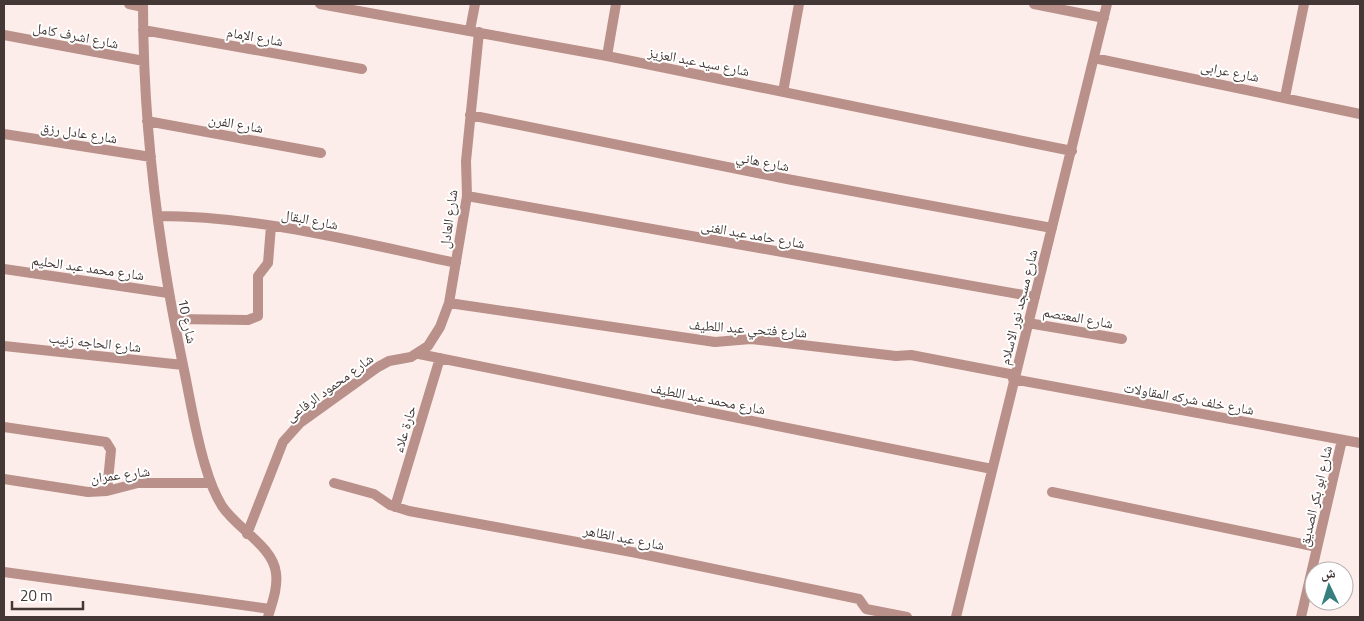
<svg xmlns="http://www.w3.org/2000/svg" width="1364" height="621" font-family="'Titillium Web','Noto Naskh Arabic',sans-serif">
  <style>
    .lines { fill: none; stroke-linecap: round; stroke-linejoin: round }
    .street { stroke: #b9918a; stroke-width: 10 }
    .labels { text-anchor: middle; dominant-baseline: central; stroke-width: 4; stroke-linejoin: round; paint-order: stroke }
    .street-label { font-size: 14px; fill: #433836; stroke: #fff }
  </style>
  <rect width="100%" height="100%" fill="#fdedea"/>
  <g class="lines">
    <!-- street -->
    <path class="street" d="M129,4L143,7
      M143,4C143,125 158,246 183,365C190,398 195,432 205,465C209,479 214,493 222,506C237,529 273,546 276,573C278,588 272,603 268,617
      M320,4L607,56L1072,151
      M1034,4L1104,18
      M143,30L362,69
      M470,30L475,4
      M4,35L144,61
      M607,56L616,4
      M1094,58L1360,114
      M783,92L799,4
      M1285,97L1304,4
      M470,115L787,179L1052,228
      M147,121L321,153
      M4,134L151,157
      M467,196L1035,297
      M158,216C258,216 358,242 456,263
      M4,269L168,293
      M449,303L715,342L751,339L896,356L911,355L1015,375
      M174,319L248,320L258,316V276L268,263L271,226
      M1028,323L1122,339
      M4,346L183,365
      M419,354L992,469
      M1013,379L1360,443
      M4,427L106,442L111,450L107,491
      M4,479L88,492L107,491L138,483H210
      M334,483L374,494L390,505L409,511L637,553L859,599L866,609L907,617
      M1052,492L1317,547
      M395,507L440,358
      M247,534L283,442L300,423L378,367L389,361L411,357L428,346L440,327L449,303L467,196L466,161L479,32
      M4,572L270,609
      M956,617L1107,4
      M1301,617L1342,440"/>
  </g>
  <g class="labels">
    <!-- street labels -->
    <g class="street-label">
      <text transform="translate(76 35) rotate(11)">شارع اشرف كامل</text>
      <text transform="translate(255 36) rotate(10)">شارع الإمام</text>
      <text transform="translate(699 61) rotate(11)">شارع سيد عبد العزيز</text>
      <text transform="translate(1230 71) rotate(11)">شارع عرابى</text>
      <text transform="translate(236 123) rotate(10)">شارع الفرن</text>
      <text transform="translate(79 132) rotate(9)">شارع عادل رزق</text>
      <text transform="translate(763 161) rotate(11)">شارع هاني</text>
      <text transform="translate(310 219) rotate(11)">شارع البقال</text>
      <text transform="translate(448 219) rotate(-82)">شارع العادل</text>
      <text transform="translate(753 234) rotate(10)">شارع حامد عبد الغنى</text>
      <text transform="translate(88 267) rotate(8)">شارع محمد عبد الحليم</text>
      <text transform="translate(1018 307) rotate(-76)">شارع مسجد نور الاسلام</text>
      <text transform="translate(1078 317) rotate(10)">شارع المعتصم</text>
      <text transform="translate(188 321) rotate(78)">شارع 10</text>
      <text transform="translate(748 328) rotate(4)">شارع فتحي عبد اللطيف</text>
      <text transform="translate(95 342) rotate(6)">شارع الحاجه زنيب</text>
      <text transform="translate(329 387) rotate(-36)">شارع محمود الرفاعى</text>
      <text transform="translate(708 398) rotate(11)">شارع محمد عبد اللطيف</text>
      <text transform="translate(1189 398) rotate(10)">شارع خلف شركه المقاولات</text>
      <text transform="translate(404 429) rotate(-73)">حارة علاء</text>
      <text transform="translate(120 474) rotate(-7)">شارع عمران</text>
      <text transform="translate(1315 496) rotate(-77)">شارع ابو بكر الصديق</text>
      <text transform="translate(624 537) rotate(11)">شارع عبد الظاهر</text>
    </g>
  </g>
  <!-- border -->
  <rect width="1364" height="621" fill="none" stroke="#433836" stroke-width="10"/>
  <!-- north arrow -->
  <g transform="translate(1329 586) rotate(356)"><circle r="24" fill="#ffffff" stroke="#b4afaf"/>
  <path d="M0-4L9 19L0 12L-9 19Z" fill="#377f7c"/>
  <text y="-8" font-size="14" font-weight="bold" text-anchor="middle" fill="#433836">ش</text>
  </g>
  <!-- scale -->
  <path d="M12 601v8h71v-8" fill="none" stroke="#433836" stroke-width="2.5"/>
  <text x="20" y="601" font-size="15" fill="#433836" stroke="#ffffff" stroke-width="4" paint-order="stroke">20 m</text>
</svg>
